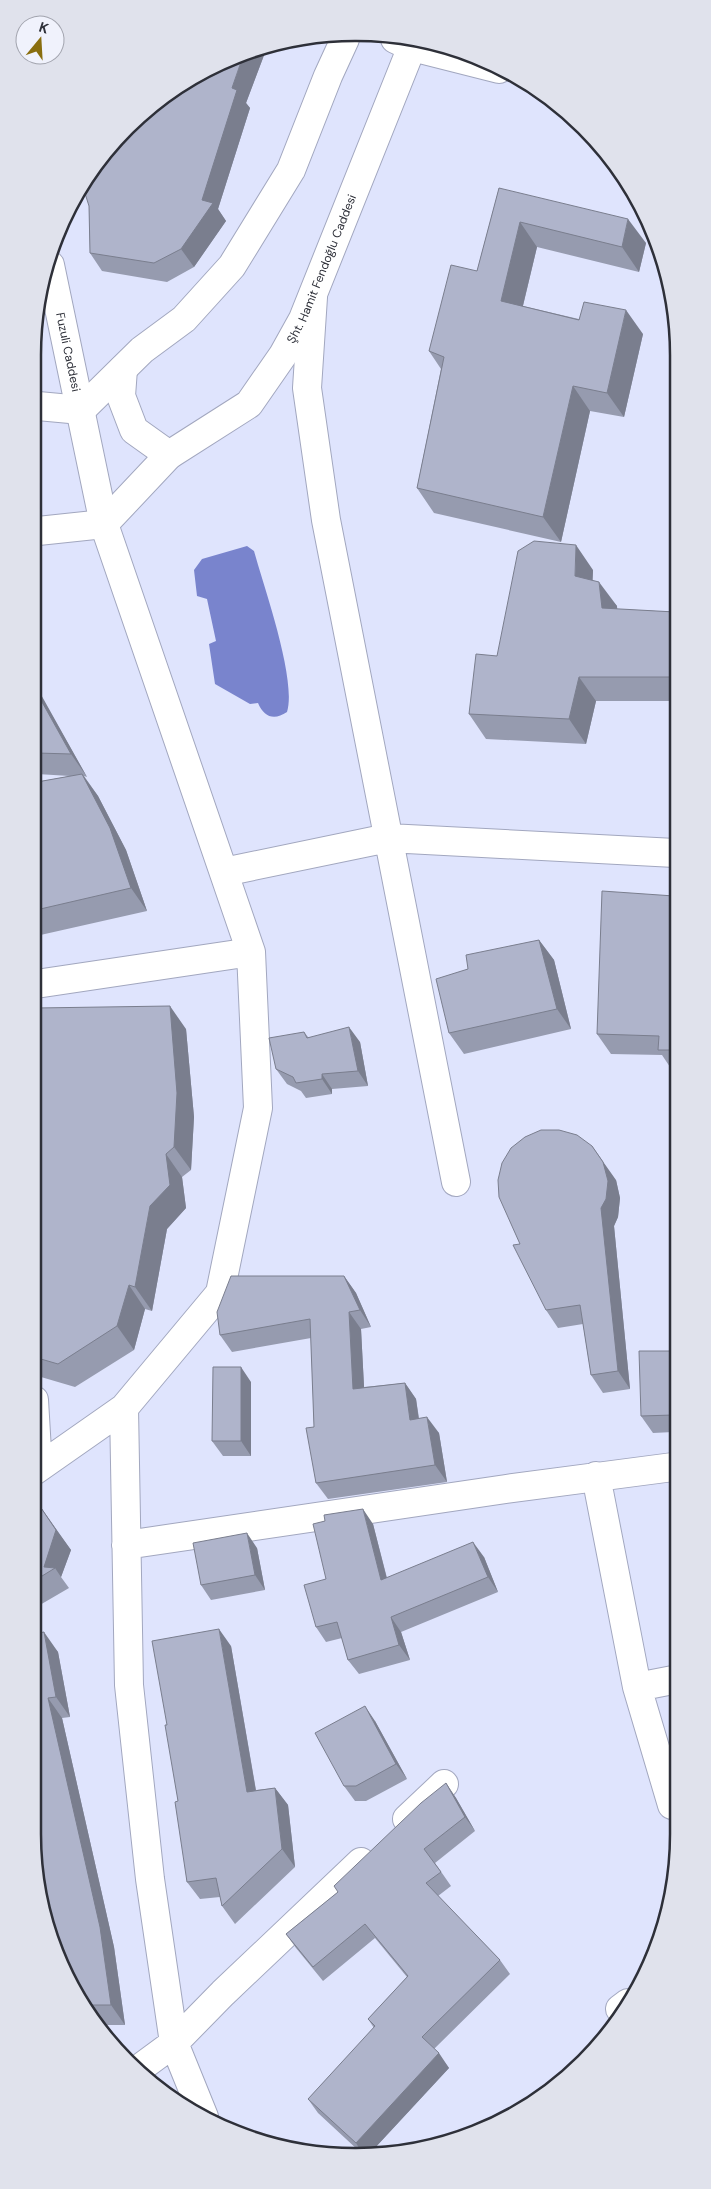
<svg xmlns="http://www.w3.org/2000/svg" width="711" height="2189" font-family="'DM Sans',sans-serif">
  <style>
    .water { fill: #7984cd }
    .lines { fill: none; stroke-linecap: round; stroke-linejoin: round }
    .street-casing { stroke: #a2a7bf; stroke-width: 30 }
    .secondary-casing { stroke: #a2a7bf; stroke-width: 30 }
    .street { stroke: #fff; stroke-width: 28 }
    .secondary { stroke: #fff; stroke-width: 28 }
    .wall { fill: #969baf }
    .shaded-wall { fill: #7a7e8e }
    .building { fill: #afb4cb; stroke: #7a7e8e }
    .labels { text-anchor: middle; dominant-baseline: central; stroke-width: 4; stroke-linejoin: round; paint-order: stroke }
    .street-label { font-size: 12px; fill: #2e3039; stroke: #f0f2fc }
    .rim { fill: none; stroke: #2e3039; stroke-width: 2.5 }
  </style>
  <rect width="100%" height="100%" fill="#dfe4fd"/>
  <!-- water -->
  <path class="water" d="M247,546L254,551C264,587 297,680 287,712C274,721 264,717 258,703L250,704L215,684L209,644L216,641L207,599L197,596L194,570L202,559Z"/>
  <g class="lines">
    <defs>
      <path id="street" d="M313,297L307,388L326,520L456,1182
        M224,872L388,838L675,853
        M36,984L251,952
        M34,1400L38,1468
        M124,1408L129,1685L150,1879L174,2043L204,2117
        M34,1471L124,1408L220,1293L258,1108L251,952L104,524
        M596,1476L637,1687L673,1680
        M126,1545L506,1489L673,1467
        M637,1687L672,1805
        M407,1819L444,1784
        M620,2009L628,2003
        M140,2068L174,2043L223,1993L361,1862"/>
      <g id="secondary">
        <path d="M395,39L412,47L499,69"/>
        <path id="s1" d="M50,265L104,524"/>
        <path d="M123,369L121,396L134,430L169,455"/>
        <path d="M38,406L81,410"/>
        <path d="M81,410L142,350L184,319L232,266L291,170L328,76L345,39"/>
        <path id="s2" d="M104,524L169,455L249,404L283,355L303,319L415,39"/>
        <path d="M38,531L104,524"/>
      </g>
    </defs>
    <!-- street casing -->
    <use href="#street" class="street-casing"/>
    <!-- secondary casing -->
    <use href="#secondary" class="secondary-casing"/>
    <!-- street -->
    <use href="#street" class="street"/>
    <!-- secondary -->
    <use href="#secondary" class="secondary"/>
  </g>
  <!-- wall -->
  <path class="wall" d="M266,50L246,103L250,108L218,209L226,221L194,267L167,282L102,271L90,253L89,206Z
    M499,188L646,243L639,272L537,247L523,306L643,334L624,417L590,411L561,542L434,513L417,488L441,369L429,351L477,271Z
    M593,570L592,580L617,606V609L675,612V701H596L586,744L486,739L469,714L497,656Z
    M37,689L87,777L84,776L98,796L126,850L147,911L36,936L37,782L70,776L37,774Z
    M674,896V1070H672L662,1055L611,1054L597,1034Z
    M539,940L554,960L571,1029L464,1054L449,1033L468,969Z
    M36,1008L186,1029L194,1117L191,1170L182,1177L186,1208L167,1229L152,1311L145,1309L134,1350L75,1387L41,1377L34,1368Z
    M304,1032L308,1037L360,1042L368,1086L332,1089V1094L306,1098L301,1091L287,1084L276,1069Z
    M616,1180L620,1198L618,1217L614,1226L630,1389L603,1393L591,1375L583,1324L558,1328L546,1310L520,1244Z
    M344,1276L356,1293L371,1327L361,1329L364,1387L405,1383L416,1399L419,1418L439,1433L447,1482L328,1499L316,1483L311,1338L232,1352L220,1335Z
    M673,1351V1432L653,1433L641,1416Z
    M251,1382V1456H223L212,1441Z
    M34,1500L71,1550L61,1577L69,1588L33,1609Z
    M373,1524L387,1578L484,1557L498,1592L401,1632L410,1660L359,1674L348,1660L342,1638L326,1642L316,1627L326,1579Z
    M257,1548L265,1590L211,1600L201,1585Z
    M33,1622L40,1633L58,1652L70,1717L62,1718L114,1947L125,2025H99L57,1957L32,1834Z
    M231,1646L256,1790L275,1788L288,1805L295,1867L235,1924L222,1906L220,1897L200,1899L187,1882L178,1801L167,1725Z
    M375,1721L407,1779L366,1801H355L344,1786Z
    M446,1783L456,1798L475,1831L435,1863L451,1886L438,1896L500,1960L510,1974L434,2049L449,2068L373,2150L359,2151L318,2113L308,2099L374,2028L368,2019L407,1977L375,1938L323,1981L296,1948L286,1934L338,1892Z"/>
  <!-- shaded-wall -->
  <path class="shaded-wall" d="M266,50L246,103L250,108L218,209L226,221L194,267L181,249L202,200L232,88L242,59Z
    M628,219L646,243L639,272L622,247Z
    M520,222L537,247L518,326L501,301Z
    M626,310L643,334L624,417L607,393Z
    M573,386L590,411L561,542L543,517Z
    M576,545L593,570L592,601L575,576Z
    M599,582L617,606L619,633L602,608Z
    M579,677L596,701L586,744L569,719Z
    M37,689L39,691L87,777L71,754L37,693Z
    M82,774L98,796L126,850L147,911L131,888Z
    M539,940L554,960L571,1029L557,1009Z
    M170,1006L186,1029L194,1117L191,1170L174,1147Z
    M349,1027L360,1042L368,1086L358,1071Z
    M322,1074L332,1089V1094L322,1079Z
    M592,1146L616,1180L620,1198L618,1217L614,1226L630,1389L618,1371Z
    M166,1154L182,1177L186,1208L167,1229L152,1311L135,1287L150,1206Z
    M344,1276L356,1293L371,1327L360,1310Z
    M129,1285L145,1309L134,1350L117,1326Z
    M349,1312L361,1329L365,1405L353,1389Z
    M241,1367L251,1382V1456L241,1441Z
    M405,1383L416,1399L421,1436L410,1420Z
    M427,1417L439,1433L447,1482L435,1465Z
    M35,1499L71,1550L61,1577L55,1568L44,1567Z
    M363,1509L373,1524L391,1595L381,1580Z
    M247,1533L257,1548L265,1590L255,1575Z
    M473,1542L484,1557L498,1592L488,1577Z
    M391,1617L401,1632L410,1660L399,1645Z
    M33,1622L46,1642L44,1632L58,1652L70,1717L56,1697L33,1624Z
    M219,1629L231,1646L259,1809L247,1792Z
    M48,1698L62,1718L114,1947L125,2025L111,2005Z
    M365,1706L375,1721L407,1779L396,1764Z
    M446,1783L456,1798L475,1831L465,1817Z
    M275,1788L288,1805L295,1867L282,1849Z
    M439,2053L449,2068L373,2150L361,2151L356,2143Z"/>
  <!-- building -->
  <path class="building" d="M242,59L232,88L237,90L202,200L213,203L181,249L154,263L90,253L89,206L83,187L87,176L176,87Z
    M499,188L628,219L622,247L520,222L501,301L579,320L584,302L626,310L607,393L573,386L543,517L417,488L444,357L429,351L451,265L477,271Z
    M534,541L576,545L575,576L599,582L602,608L675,612V677H579L569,719L469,714L476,654L497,656L518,551Z
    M37,693L71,754L37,753Z
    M82,774L110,828L131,888L36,910L37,782Z
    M602,891L674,896V1050H658L659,1036L597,1034Z
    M539,940L557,1009L449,1033L436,979L468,969L466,955Z
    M170,1006L177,1093L174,1147L166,1154L170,1185L150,1206L135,1287L129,1285L117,1326L58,1364L34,1357L36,1008Z
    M349,1027L358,1071L322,1074V1079L296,1083L293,1077L276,1069L269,1038L304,1032L307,1038Z
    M541,1130H559L577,1135L592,1146L603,1162L608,1181L606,1199L601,1208L618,1371L591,1375L580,1305L546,1310L513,1245L520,1244L499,1197L498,1180L502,1163L511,1148L525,1137Z
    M231,1276H344L360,1310L349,1312L353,1389L405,1383L410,1420L427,1417L435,1465L316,1483L306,1428L314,1427L310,1319L220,1335L217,1312Z
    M639,1351H673V1415L641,1416Z
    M213,1367H241V1441H212Z
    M35,1499L56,1530L44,1567L55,1568L34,1581V1500Z
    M363,1509L381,1580L473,1542L488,1577L391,1617L399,1645L348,1660L337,1622L316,1627L304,1585L326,1579L313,1524L325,1521L324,1515Z
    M247,1533L255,1575L201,1585L193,1543Z
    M33,1624L39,1633L44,1632L56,1697L48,1698L100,1927L111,2005H87L57,1957L32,1834Z
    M219,1629L247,1792L275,1788L282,1849L222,1906L216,1878L187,1882L175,1802L178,1801L165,1725H167L152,1641Z
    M365,1706L396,1764L356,1786H344L315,1733Z
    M446,1783L465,1817L424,1849L441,1872L426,1883L500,1960L422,2037L439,2053L356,2143L308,2099L375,2026L368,2019L408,1976L365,1924L313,1967L286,1934L338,1892L334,1886L421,1803Z"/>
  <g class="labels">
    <!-- street labels -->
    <g class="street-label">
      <text stroke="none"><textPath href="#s2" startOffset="344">Şht. Hamit Fendoğlu Caddesi</textPath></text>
      <text stroke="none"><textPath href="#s1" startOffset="89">Fuzuli Caddesi</textPath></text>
    </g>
  </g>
  <!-- crop -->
  <path d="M0 0H711V2189H0ZM355 41H356A314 314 0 0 1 670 355V1834A314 314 0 0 1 356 2148H355A314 314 0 0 1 41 1834V355A314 314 0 0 1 355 41Z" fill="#e0e2ec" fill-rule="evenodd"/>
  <path class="rim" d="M355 41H356A314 314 0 0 1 670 355V1834A314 314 0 0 1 356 2148H355A314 314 0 0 1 41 1834V355A314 314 0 0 1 355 41Z"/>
  <!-- north arrow -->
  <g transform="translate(40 40) rotate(18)"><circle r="24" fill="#f0f2fc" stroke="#a2a4ae"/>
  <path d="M0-4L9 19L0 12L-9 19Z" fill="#896e0f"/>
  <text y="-8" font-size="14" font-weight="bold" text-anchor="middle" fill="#2e3039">K</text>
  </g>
</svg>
